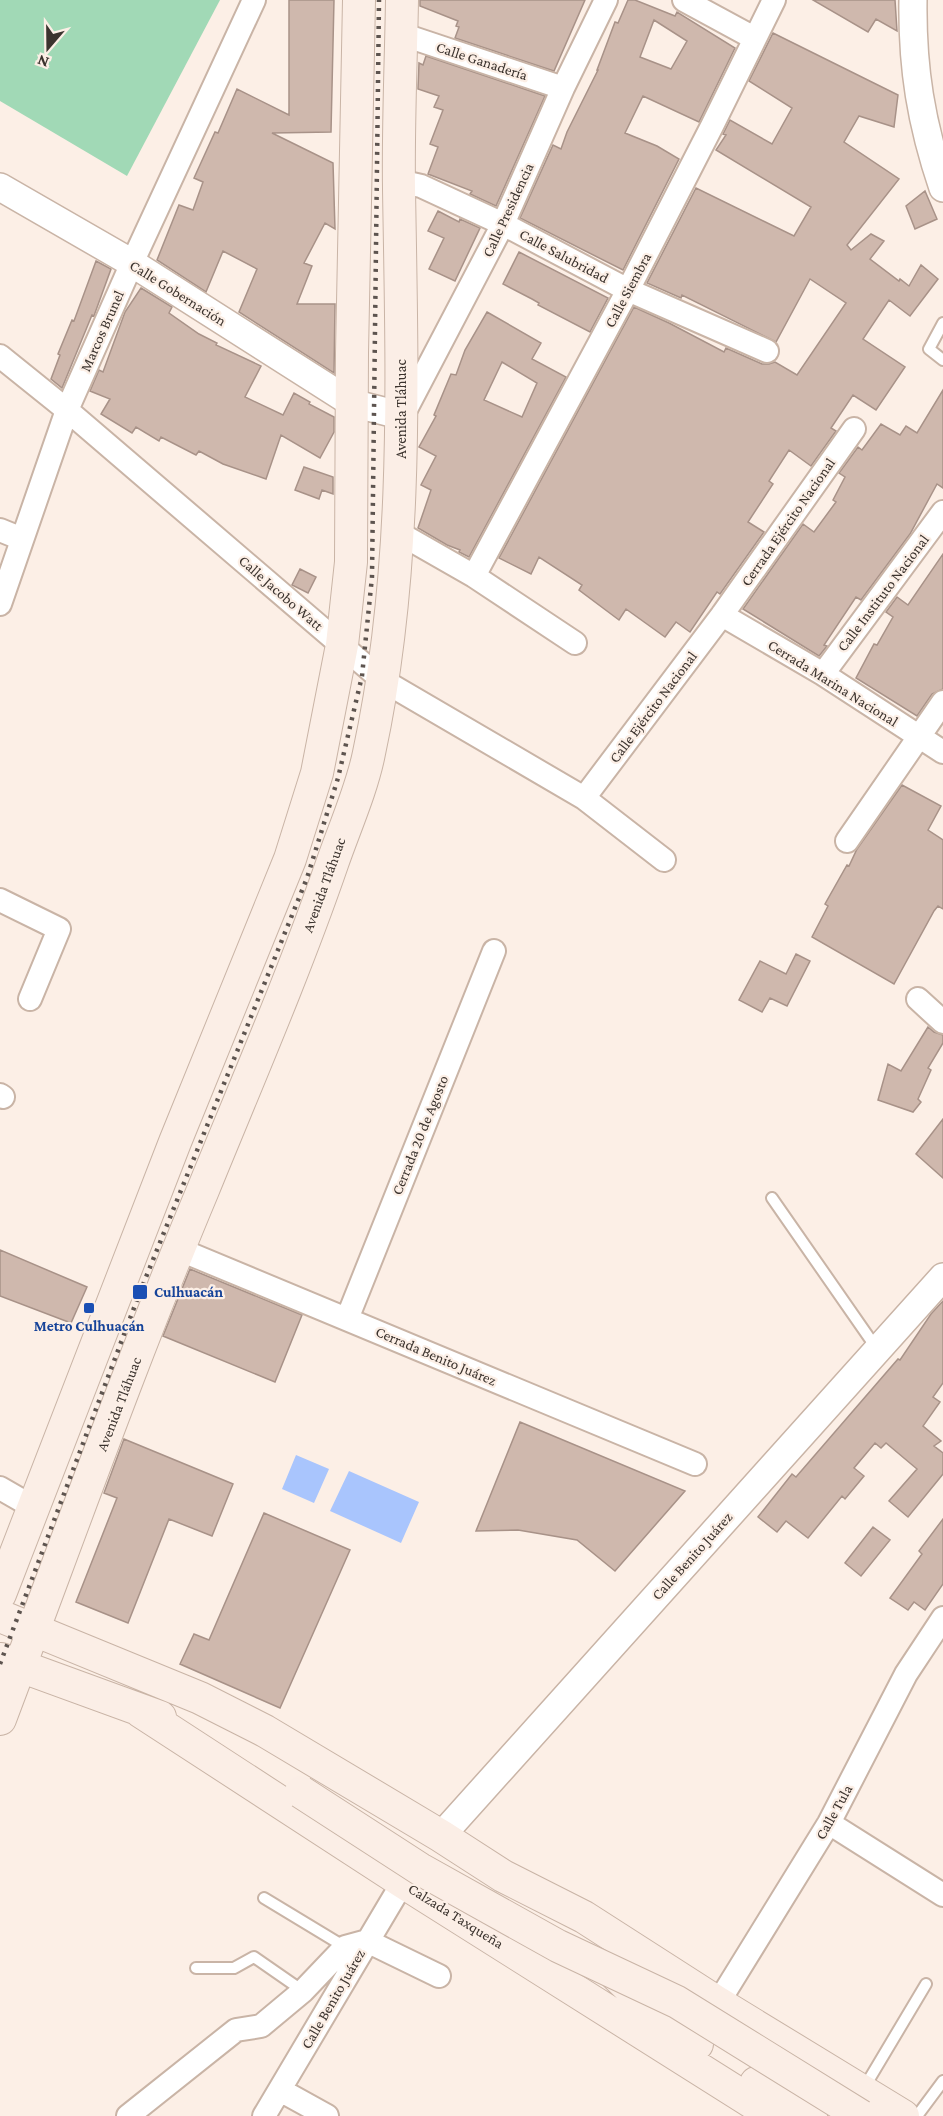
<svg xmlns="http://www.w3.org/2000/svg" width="943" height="2116" font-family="'Crimson Pro',serif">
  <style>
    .green { fill: #a1d9b6 }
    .water { fill: #a9c5fd }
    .building { fill: #cfb8ad; stroke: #a89288; stroke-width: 1.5; fill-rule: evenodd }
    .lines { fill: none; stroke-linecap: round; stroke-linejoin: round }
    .service-casing { stroke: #c9b4a6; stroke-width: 14 }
    .minor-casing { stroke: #c9b4a6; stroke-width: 26 }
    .tertiary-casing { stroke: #c9b4a6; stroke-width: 30 }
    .secondary-casing { stroke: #c9b4a6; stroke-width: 34 }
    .service { stroke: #fff; stroke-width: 10 }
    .minor { stroke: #fff; stroke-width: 22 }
    .tertiary { stroke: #fff; stroke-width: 27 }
    .secondary { stroke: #fbeee6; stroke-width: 32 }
    .rail { stroke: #5d544f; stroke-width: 4.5; stroke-dasharray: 3 6; stroke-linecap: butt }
    .secondary-bridge-casing { stroke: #c9b4a6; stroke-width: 34; stroke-linecap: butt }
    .secondary-bridge { stroke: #fbeee6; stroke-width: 32 }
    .transit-dot { fill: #1a4fb4; stroke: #fcefe6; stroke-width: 2 }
    .labels { text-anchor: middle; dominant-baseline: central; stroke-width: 4.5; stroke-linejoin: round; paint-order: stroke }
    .street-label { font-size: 15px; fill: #3b332e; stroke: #fcefe6 }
    .transit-label { font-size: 15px; font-weight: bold; fill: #164399; stroke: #fcefe6; text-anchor: start }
  </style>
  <rect width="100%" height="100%" fill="#fcefe6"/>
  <!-- green -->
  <path class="green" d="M0,0H220L127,176L0,101Z"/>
  <!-- water -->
  <path class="water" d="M296,1455L329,1469L314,1503L282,1489Z
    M349,1471L419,1502L401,1543L330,1511Z"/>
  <!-- building -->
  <path class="building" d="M289,0H334L331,132L272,133L333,163L335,229L325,223L304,263L312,266L297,304H335L334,373L239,312L257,269L223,251L206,292L157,260L179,205L193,210L203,182L194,178L215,132L218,133L237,89L289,115Z
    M420,0H585L554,71L455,38L459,27L456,26L458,21L420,6Z
    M628,0H635L675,16L677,12L735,48L699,122L643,96L625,133L657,146L679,159L623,270L520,218L553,145L561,149L567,132L598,70H597L615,22L618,23ZM654,20L687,41L671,69L640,57Z
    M813,0H895L897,31L876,19L868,32Z
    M773,33L898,95L894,127L859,116L844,142L899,179L847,245L851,250L871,234L884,241L870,259L899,281L900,279L909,286L921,265L938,279L910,316L889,300L863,339L905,367L876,410L853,395L831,428L836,431L811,466L789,450L769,481L773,484L748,522L764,532L720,594L717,592L690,632L676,622L665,637L626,609L619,620L579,590L582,585L539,557L531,574L499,558L634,307L669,323L724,352L726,348L762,364H769L775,362L797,375L846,303L810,279L776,342L682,295L681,298L647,283L696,188L794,236L811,207L716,150L726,135L723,134L730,120L772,144L792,108L749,81Z
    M426,56L545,96L496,206L470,194L472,191L428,174L438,147L430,144L443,110L434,107L439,96L418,89L419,63L423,65Z
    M925,191L937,219L915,229L906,206Z
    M438,211L459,222L460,219L480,228L455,281L429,269L444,238L428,231Z
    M519,252L608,298L590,332L538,305L539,303L532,299L503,284Z
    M96,261L111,269L95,313L94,316L92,315L62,388L51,379L60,355L58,354L72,320L74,321Z
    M141,288L172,307L169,313L199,334L217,343L216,345L261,366L245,397L283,415L294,393L310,402L309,404L334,417V432L320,458L281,435L266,479L223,464L199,451L196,455L161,437L159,441L136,427L132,433L101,414L110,399L90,391L99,370L103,372L125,312Z
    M487,312L541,343L532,359L566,377L469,557L459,552L460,550L447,545L418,528L431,490L421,485L436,456L419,447L436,416L434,415L451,374L456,375L465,350ZM502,362L537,383L522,417L484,400Z
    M943,390V488L937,484L910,534L861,600L856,597L824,645L827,646L819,656L743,609L803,524L814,532L836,502L833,500L845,477L839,473L858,447L862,450L881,424L900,435L906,426L917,433Z
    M304,467L333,477V494L322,490L319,499L295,490Z
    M943,554V689L932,694L917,716L856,678L874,644L877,645L893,617L886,612L897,597L908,605Z
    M300,569L316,577L308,593L292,585Z
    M902,785L941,806L928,830L943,840V909L938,906L934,911L894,984L812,937L828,906L825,904L847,865L849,866L857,849Z
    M796,954L810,961L787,1006L770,998L762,1012L739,1000L760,961L786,974Z
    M928,1027L934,1032L943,1035V1043L928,1068L931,1070L918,1099L921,1102L913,1112L878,1100L888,1064L901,1071Z
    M943,1119V1178L916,1154Z
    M0,1250L87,1287L71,1323L0,1296Z
    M190,1269L302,1315L275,1382L163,1336Z
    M943,1301V1383L933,1397L940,1402L923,1426L941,1441L934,1446L943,1453V1474L908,1517L889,1501L917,1469L886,1443L881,1448L875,1443L854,1468L864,1476L845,1499L842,1496L808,1538L786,1521L777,1532L758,1517L792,1474L796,1477L898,1359L900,1360L931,1314Z
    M520,1422L685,1491L615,1571L577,1540L518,1530L476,1531Z
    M124,1439L233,1484L212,1536L169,1519L128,1623L76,1602L117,1498L104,1493Z
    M264,1513L350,1550L280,1708L180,1664L194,1634L209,1640Z
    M943,1519V1584L925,1610L914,1602L908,1610L890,1598L922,1554L919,1551Z
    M873,1527L890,1540L861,1576L845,1563Z"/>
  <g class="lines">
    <defs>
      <path id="service" d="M943,323L929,349L943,360
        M772,1198L877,1349
        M264,1898L345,1947
        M196,1968H234L254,1957L303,1991
        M864,2088L926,1984
        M917,2116L943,2081"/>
      <path id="minor" d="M684,0L754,38
        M401,34L563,88
        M399,181L421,186L503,224L628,290L767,351
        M0,356L67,410L382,680L584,798L664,860
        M403,415L503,224L563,88L606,0
        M0,530L22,539
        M397,532L474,576L575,643
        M474,576L628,290L712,126L774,0
        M0,604L67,410L132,263L254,0
        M722,615L823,674L943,752
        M823,674L943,512
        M584,798L722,615L854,429
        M847,841L943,702
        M0,900L59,929L30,999
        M918,999L943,1022
        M0,1095L3,1097
        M178,1249L695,1464
        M347,1319L494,951
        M0,1488L33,1507
        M829,1823L943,1895
        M718,2003L829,1823L906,1674L943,1618
        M280,2090L327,2116
        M128,2116L236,2030L261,2026L303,1991L345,1947L367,1941L439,1976
        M264,2116L403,1882"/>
      <path id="tertiary" d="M913,0C912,68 921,123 943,188
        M0,187L132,263L352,403L403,416
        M441,1836L943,1277"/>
      <path id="secondary" d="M0,1594L175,1142L290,859L317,773L342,645L351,562L352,353L359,0
        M0,1616L200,1698L265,1731L441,1836L503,1876L584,1917L718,2003L903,2116
        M1,1659L160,1717
        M140,1711L403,1882L774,2116
        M0,1719C67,1542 130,1364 203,1190C247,1082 294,974 332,864C344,829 362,789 369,753C409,568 402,377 399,189C398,126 401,63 402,0
        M616,1975L665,2022L697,2044
        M756,2083L811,2116"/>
    </defs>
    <!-- service casing -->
    <use href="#service" class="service-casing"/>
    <!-- minor casing -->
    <use href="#minor" class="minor-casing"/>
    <!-- tertiary casing -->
    <use href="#tertiary" class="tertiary-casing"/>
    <!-- secondary casing -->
    <use href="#secondary" class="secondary-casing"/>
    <!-- service -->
    <use href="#service" class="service"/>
    <!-- minor -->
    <use href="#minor" class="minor"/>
    <!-- tertiary -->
    <use href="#tertiary" class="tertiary"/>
    <!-- secondary -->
    <use href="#secondary" class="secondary"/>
    <!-- rail -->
    <path class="rail" d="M0,1664L140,1292L307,878L338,778L362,676L372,577L379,0"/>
    <defs>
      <path id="secondary-bridge" d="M301,1792L420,1869L558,1946L677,2002L861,2116"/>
    </defs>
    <!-- secondary-bridge casing -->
    <use href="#secondary-bridge" class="secondary-bridge-casing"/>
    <!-- secondary-bridge -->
    <use href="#secondary-bridge" class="secondary-bridge"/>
  </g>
  <!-- markers -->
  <g class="transit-dot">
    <rect x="132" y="1284" width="16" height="16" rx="3"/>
    <rect x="83" y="1302" width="12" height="12" rx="3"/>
  </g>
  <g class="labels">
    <!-- street labels -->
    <g class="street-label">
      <text transform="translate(482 61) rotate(18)">Calle Ganadería</text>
      <text transform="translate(508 210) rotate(-65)">Calle Presidencia</text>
      <text transform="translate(564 256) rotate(28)">Calle Salubridad</text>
      <text transform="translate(628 290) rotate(-62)">Calle Siembra</text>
      <text transform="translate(178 293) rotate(32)">Calle Gobernación</text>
      <text transform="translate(102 331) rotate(-66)">Marcos Brunel</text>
      <text transform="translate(401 409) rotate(-90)">Avenida Tláhuac</text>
      <text transform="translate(788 522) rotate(-55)">Cerrada Ejército Nacional</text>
      <text transform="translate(281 593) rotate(41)">Calle Jacobo Watt</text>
      <text transform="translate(883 593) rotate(-53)">Calle Instituto Nacional</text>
      <text transform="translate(833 683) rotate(32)">Cerrada Marina Nacional</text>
      <text transform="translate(653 707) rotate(-53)">Calle Ejército Nacional</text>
      <text transform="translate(324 885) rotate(-70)">Avenida Tláhuac</text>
      <text transform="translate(420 1135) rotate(-68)">Cerrada 20 de Agosto</text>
      <text transform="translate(436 1356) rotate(23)">Cerrada Benito Juárez</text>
      <text transform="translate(119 1404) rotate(-69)">Avenida Tláhuac</text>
      <text transform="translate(692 1556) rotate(-48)">Calle Benito Juárez</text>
      <text transform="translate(834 1812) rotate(-61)">Calle Tula</text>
      <text transform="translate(456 1916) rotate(32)">Calzada Taxqueña</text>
      <text transform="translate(333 1999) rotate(-60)">Calle Benito Juárez</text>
    </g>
    <!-- transit labels -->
    <g class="transit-label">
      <text x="154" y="1292">Culhuacán</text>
      <text x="89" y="1326" text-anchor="middle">Metro Culhuacán</text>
    </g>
  </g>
  <!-- north arrow -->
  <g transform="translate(48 48) rotate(200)" stroke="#fcefe6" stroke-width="4.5" paint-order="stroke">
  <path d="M0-4.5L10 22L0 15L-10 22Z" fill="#3b332e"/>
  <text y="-9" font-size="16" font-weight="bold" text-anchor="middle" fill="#3b332e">N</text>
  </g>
</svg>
